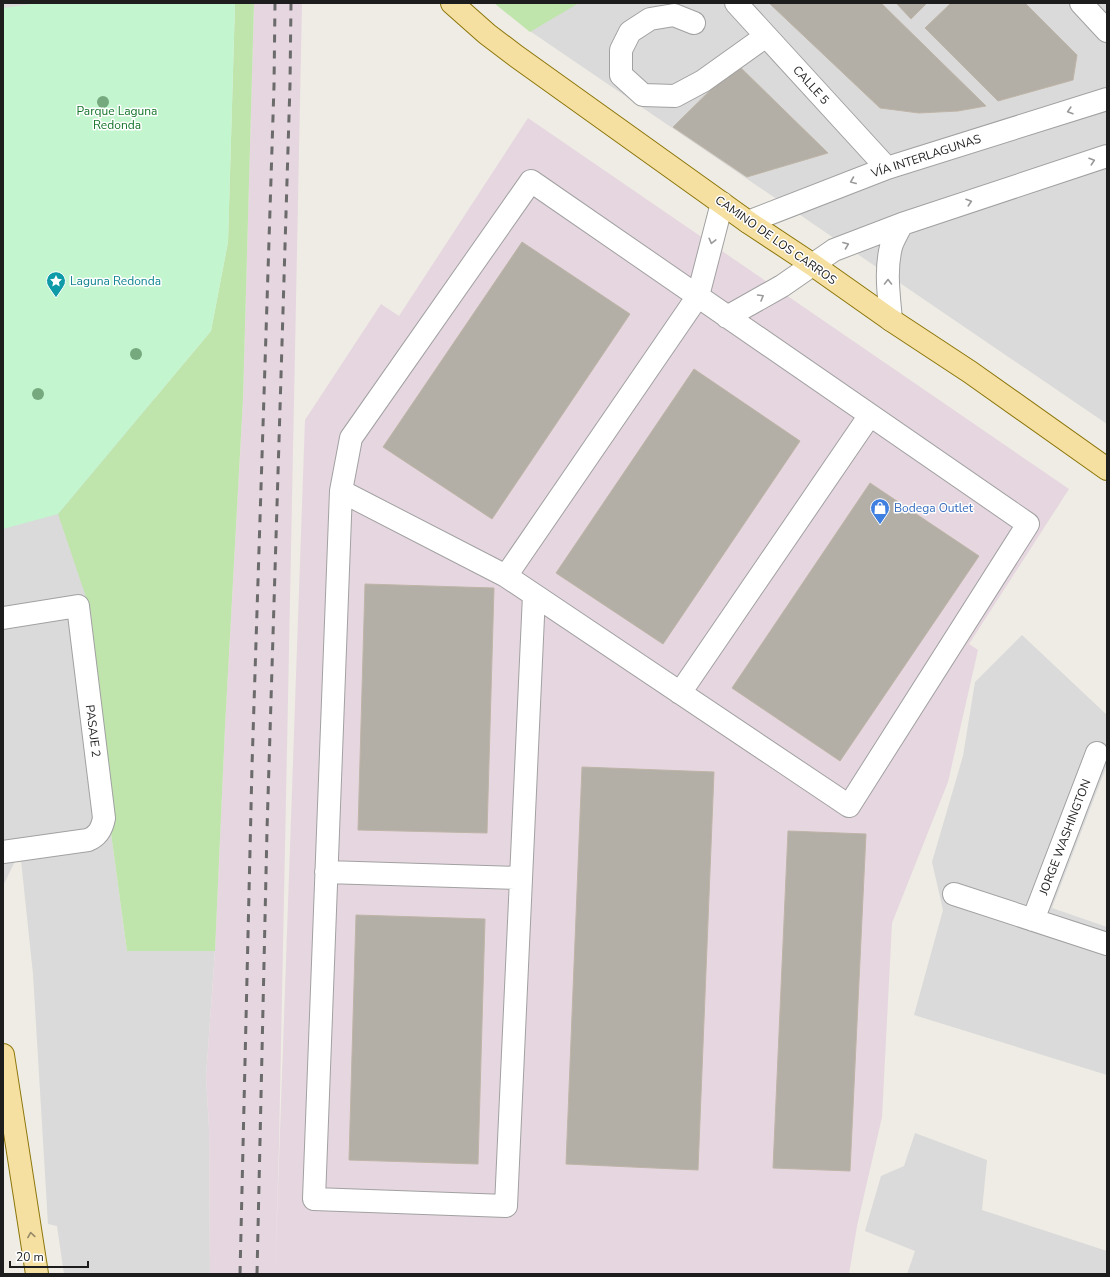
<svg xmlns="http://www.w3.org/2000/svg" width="1110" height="1277" font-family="'Nunito Sans',sans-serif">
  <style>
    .residential { fill: #dbdada }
    .industrial { fill: #e6d6e0 }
    .grass { fill: #bfe5ac }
    .park { fill: #c3f5cf }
    .building { fill: #b3aea6; stroke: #beb5a7 }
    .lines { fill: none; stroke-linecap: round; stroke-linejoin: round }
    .minor-casing { stroke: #a1a1a1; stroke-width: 24 }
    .major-casing { stroke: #8c760a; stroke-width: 24 }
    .minor { stroke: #fff; stroke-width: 22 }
    .major { stroke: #f5dfa1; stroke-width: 22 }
    .rail { stroke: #6b6b6b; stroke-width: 3; stroke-dasharray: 8 8; stroke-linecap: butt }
    .tree { fill: #76aa7e }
    .oneway { stroke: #999 }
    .oneway2 { stroke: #948866 }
    .labels { text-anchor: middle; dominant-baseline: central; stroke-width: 3; stroke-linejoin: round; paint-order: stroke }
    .street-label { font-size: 12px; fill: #1d1d1d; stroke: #fff }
    .park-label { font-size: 12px; fill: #13742a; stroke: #fff }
    .culture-label { font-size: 12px; fill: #0d838f; stroke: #fff; text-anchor: start }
    .shop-label { font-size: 12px; fill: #366cbe; stroke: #fff; text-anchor: start }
  </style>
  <rect width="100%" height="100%" fill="#eeece4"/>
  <!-- residential -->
  <path class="residential" d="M3,3H234L97,681L111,833L127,951H215L206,1077L209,1128L210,1274H64L57,1226L48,1224L33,974L20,851L3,886Z
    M498,3H1107V424L524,27Z
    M1022,635L1107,715V765L1052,908L1107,927V1075L914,1015L943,910L932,862L963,756L975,682Z
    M915,1133L987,1160L982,1210L1107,1251V1274H907L915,1251L865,1231L881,1176L904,1166Z"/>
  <!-- industrial -->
  <path class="industrial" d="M254,3H302L279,1145L275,1274H210L209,1128L206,1077L215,951L225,727L243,400Z
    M528,118L1069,489L969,644L978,650L948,782L892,923L882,1117L857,1226L849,1274H275L305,420L381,304L399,316Z"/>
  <!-- grass -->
  <path class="grass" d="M235,3H254L243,399L225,727L215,951H127L111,833L91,612L58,514L211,331L228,242Z
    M494,3H579L530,32Z"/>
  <!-- park -->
  <path class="park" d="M39,3H235L228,242L211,331L58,514L3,529V8Z"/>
  <!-- building -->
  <path class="building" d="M769,3H881L986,106L958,111L919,113L880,108Z
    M896,3H927L911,19Z
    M951,3H1025L1077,55L1073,80L998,101L925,28Z
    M737,64L828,153L747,177L673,127Z
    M522,242L630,314L492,519L383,447Z
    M694,369L800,441L663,644L556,573Z
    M870,483L979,556L840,761L732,688Z
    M365,584L494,588L487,833L358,830Z
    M582,767L714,772L698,1170L566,1164Z
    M788,831L866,834L850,1171L773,1168Z
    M356,915L485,919L478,1164L349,1160Z"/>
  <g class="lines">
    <defs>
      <path id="minor" d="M736,3L887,168
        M1081,3L1107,31
        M694,23L674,15L650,19L630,32L621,50V75L643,95L675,96L703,81L766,36
        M531,181L1028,524L849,806L506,576L341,491L351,438Z
        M748,222L887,168L1107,99
        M727,317L782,286L834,250L902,224L1107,156
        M891,320C889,296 885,271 891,247C893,240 898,232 902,224
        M341,491L314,1199L506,1206L534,595
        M506,576L698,296L722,203
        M3,618L78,606L104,818C102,829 98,836 88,840L3,852
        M680,693L870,415
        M326,872L521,878
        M954,894L1107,944
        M1033,920L1097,753"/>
      <path id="major" d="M452,3L487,34L516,56L748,222L813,265L891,320L970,372L1107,469
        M3,1055L37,1274"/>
    </defs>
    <!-- minor casing -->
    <use href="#minor" class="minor-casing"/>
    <!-- major casing -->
    <use href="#major" class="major-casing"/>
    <!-- minor -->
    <use href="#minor" class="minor"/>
    <!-- major -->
    <use href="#major" class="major"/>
    <!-- rail -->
    <path class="rail" d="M240,1274L252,766L274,86L275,3
      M257,1274L267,830L290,84L291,3"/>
  </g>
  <!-- trees -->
  <g class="tree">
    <circle cx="103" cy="102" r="6"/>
    <circle cx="136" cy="354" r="6"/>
    <circle cx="38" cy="394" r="6"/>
  </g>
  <!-- one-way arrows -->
  <defs><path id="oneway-chevron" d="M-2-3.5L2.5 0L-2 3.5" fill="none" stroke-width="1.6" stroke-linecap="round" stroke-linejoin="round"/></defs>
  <g class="oneway">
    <use href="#oneway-chevron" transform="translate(1070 111) rotate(163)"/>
    <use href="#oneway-chevron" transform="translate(1092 161) rotate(-18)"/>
    <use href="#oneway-chevron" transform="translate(853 181) rotate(158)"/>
    <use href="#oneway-chevron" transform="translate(969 202) rotate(-18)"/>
    <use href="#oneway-chevron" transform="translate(712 241) rotate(104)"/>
    <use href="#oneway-chevron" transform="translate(846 245) rotate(-21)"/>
    <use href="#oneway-chevron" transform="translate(888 282) rotate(-90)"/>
    <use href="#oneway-chevron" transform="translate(761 297) rotate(-30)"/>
  </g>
  <use class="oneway2" href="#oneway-chevron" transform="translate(31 1235) rotate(-99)"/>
  <!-- icons -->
  <defs>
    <symbol id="sight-pin" viewBox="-11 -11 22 30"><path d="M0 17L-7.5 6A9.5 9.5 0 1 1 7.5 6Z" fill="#0f9aa8" stroke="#fff"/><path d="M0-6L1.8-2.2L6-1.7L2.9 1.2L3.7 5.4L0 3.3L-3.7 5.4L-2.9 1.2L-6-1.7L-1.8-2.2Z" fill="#fff"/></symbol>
    <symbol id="shop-pin" viewBox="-11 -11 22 30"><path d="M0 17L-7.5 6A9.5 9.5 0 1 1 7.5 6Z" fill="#3f7fe0" stroke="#fff"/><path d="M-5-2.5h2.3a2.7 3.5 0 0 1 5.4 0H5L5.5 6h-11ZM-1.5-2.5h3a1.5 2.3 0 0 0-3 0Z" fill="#fff"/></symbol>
  </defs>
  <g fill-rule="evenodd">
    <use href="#sight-pin" x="45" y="270" width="22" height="30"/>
    <use href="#shop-pin" x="869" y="497" width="22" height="30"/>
  </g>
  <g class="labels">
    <!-- street labels -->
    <g class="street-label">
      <text transform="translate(811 85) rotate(48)">CALLE 5</text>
      <text transform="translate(926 156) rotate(-18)">VÍA INTERLAGUNAS</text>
      <text transform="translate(776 240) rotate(35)">CAMINO DE LOS CARROS</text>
      <text transform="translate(93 731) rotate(83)">PASAJE 2</text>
      <text transform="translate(1065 837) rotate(-69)">JORGE WASHINGTON</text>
    </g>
    <!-- park labels -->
    <g class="park-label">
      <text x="117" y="111">Parque Laguna<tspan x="117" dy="14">Redonda</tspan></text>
    </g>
    <!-- culture labels -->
    <g class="culture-label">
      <text x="70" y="281">Laguna Redonda</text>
    </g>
    <!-- shop labels -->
    <g class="shop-label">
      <text x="894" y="508">Bodega Outlet</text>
    </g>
  </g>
  <!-- border -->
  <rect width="1110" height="1277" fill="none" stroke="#1d1d1d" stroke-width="8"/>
  <!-- scale -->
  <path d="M10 1261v6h78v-6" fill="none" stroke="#1d1d1d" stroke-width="2"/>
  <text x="16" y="1261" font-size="12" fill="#1d1d1d" stroke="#ffffff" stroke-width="3" paint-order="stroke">20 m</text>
</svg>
